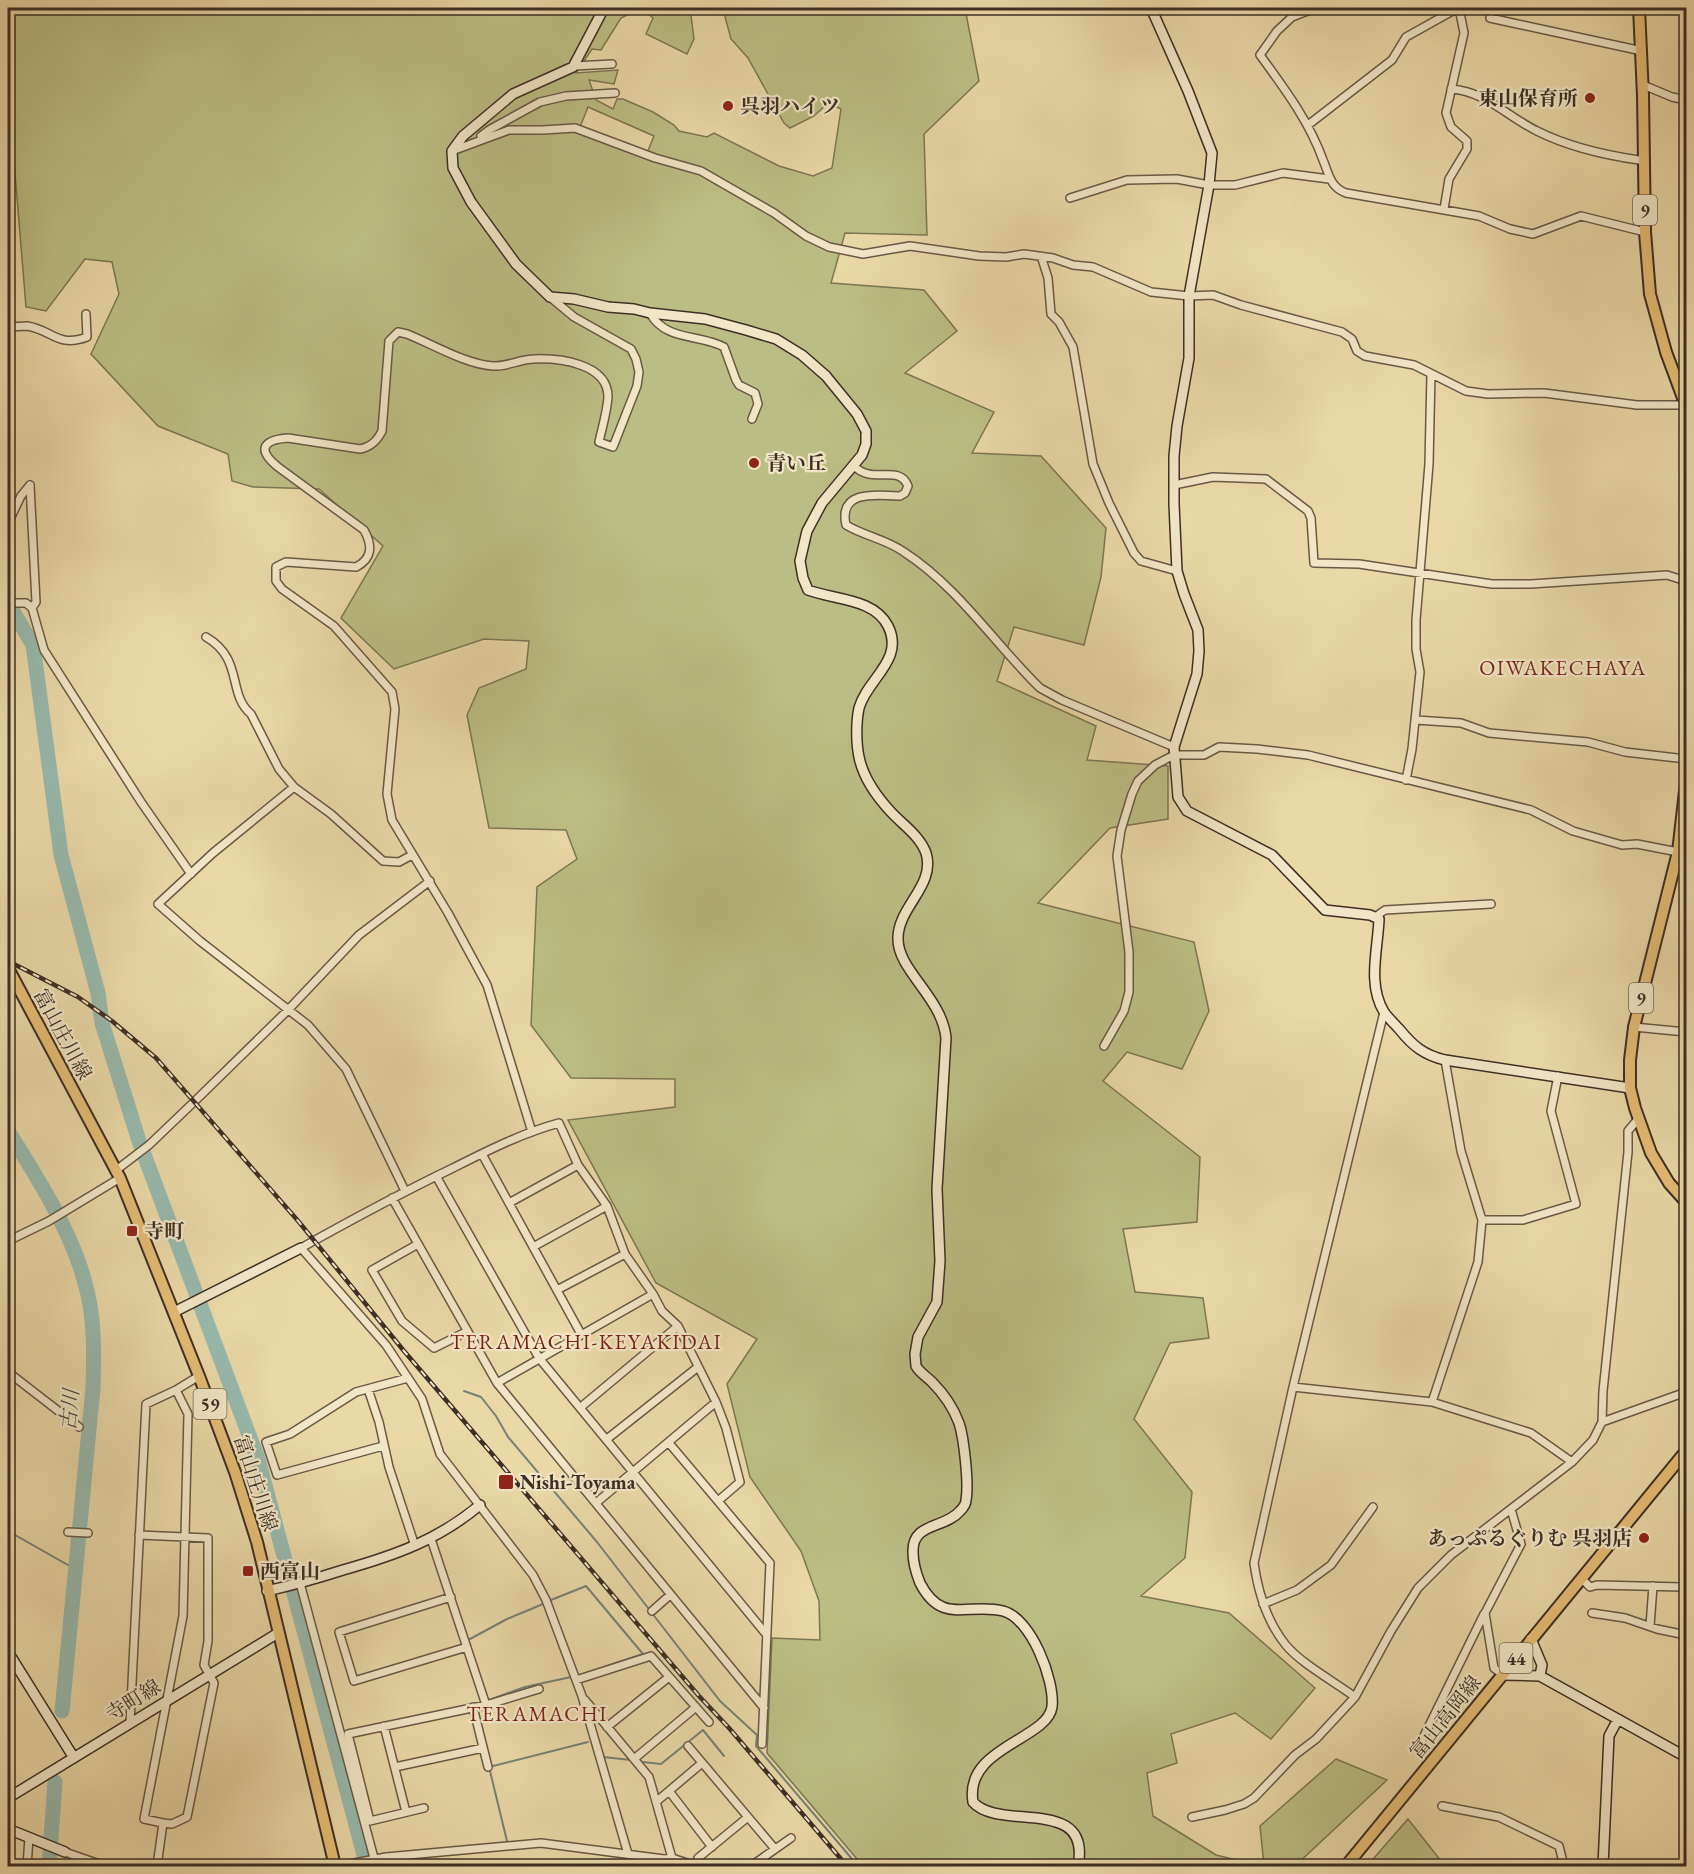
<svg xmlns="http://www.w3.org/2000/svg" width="1694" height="1874" font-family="'EB Garamond','Noto Serif JP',serif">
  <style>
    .green { fill: #bbbe84; stroke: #7c7654; stroke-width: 1.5; fill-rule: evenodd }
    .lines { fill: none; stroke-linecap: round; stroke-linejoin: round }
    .stream { stroke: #748277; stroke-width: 2 }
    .river { stroke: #98b9ad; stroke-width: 15 }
    .street-casing { stroke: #685946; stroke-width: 10 }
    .secondary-casing { stroke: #3d2f25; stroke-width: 12 }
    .primary-casing { stroke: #3d2f25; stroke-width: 14 }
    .street { stroke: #f1e6c6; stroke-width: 7 }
    .secondary { stroke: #f1e6c6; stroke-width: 9 }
    .primary { stroke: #e5bc74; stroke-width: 10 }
    .rail-casing { stroke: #3d2f25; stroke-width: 4.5 }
    .rail { stroke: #f1e6c6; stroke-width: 2; stroke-dasharray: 7; stroke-linecap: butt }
    .poi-dot { fill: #8f2418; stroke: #f1e6c6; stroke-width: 2 }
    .labels { text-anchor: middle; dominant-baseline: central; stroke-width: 4.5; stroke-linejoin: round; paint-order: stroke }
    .shield { fill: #f1e6c6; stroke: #736655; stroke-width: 1.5 }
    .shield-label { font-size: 18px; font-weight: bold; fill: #3d2f25 }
    .poi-label { font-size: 20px; font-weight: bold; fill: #3d2f25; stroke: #f1e6c6; text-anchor: start }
    .street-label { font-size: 20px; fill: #3d2f25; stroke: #f1e6c6 }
    .neighbourhood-label { font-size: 21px; letter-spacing: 1.5px; fill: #7a1f14; stroke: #f1e6c6 }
    .water-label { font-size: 21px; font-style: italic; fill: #4f4b40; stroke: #f1e6c6 }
  </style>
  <rect width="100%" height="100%" fill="#ead8a7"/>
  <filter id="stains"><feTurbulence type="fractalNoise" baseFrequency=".00333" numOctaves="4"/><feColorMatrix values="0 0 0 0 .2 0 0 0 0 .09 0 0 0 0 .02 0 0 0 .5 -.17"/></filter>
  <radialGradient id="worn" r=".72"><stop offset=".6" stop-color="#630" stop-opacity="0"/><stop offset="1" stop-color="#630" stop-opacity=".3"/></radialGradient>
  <!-- green -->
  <path class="green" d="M8,8H690L694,39L687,54L646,34L653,18L642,8L621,18L601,50L592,49L576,73L618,70L614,84L589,80L596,100L613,109L617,99H623L653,112L674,125L679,131L707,137L714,133L779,166L813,176L832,168L841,109L828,103L814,116L790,128L784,123L748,58L731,39L724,13L726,8H965L979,81L924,134L927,235L845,233L831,283L924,290L957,331L905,373L994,412L972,453L1041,456L1106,528L1101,577L1084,645L1014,627L997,681L1096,726L1087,760L1168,766V819L1110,828L1038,903L1194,942L1209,1011L1182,1069L1127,1052L1103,1081L1200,1157L1197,1222L1123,1229L1135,1292L1203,1298L1209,1338L1170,1343L1134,1419L1192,1492L1185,1558L1141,1596L1229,1613L1315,1688L1271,1739L1235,1713L1171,1734L1177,1763L1147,1773L1153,1816L1216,1855L1261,1866H863L767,1753L772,1638L820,1640L819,1601L801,1551L750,1477L727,1384L757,1339L656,1283L568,1120L675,1107V1079L571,1078L531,1025L537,887L577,859L566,830L489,828L467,715L479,688L526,669L529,641L484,639L394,669L341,618L383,546L319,489L253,487L232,481L228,454L158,426L91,354L119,294L112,262L85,259L46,311L26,307L10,112V40H8ZM588,107L654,136L647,153L580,127Z
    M1336,1759L1387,1780L1295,1866H1264L1260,1826Z
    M1408,1819L1445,1866H1367Z"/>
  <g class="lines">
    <!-- stream -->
    <path class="stream" d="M464,1391L481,1397L496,1416L508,1437L597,1542L720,1701L757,1735L756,1746L858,1866
      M8,1531L75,1569
      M551,1600L586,1586L643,1654L580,1675
      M470,1639L507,1619L543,1604
      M489,1700L525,1687L571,1677
      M603,1757L631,1760
      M643,1762L661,1764L703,1730L724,1756
      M507,1841L489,1767L588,1742"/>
    <!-- river -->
    <path class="river" d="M8,603L33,645L61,855L98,993L102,1023L139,1141L258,1459L367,1866
      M8,1131C36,1175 72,1232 85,1283C95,1317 94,1353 93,1388L62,1711
      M49,1866L55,1782"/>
    <defs>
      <path id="street" d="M1315,8L1292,17L1277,31L1260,55C1284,88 1309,121 1323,160C1329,174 1330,187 1346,193L1479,216L1510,229L1533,234L1581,216L1645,232
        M1491,8L1490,18L1642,51
        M574,66L612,64
        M1643,85L1672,97L1686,100
        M1451,89C1485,91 1508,117 1537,131C1569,147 1604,155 1639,160
        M1308,125L1392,60L1406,37L1458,8
        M481,136L489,130L540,102L566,96L615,93
        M452,151L509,130H543L575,128L655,158L701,171L774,213L806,236L829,247L863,254L910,246L979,256L1006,257L1024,254L1053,258L1073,265L1093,267L1151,292L1189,296L1213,295L1241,305L1342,332L1352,339L1357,351L1365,356L1414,365L1466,391L1488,394L1544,393L1637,405H1686
        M1070,198L1127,180L1177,179L1209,185H1235L1283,173L1329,179
        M1444,209L1449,179L1467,149V141L1451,127L1446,113L1464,33L1459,8
        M1041,256L1048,278L1051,314L1059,322L1073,347L1093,464L1109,503L1134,553L1141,561L1177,571
        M650,313C665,341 699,334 724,347L736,380L739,385L755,393L758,404L752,419
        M8,327C14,327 21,326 27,326C53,330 57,348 87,337L86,314
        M853,465C872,486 899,463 908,486L905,493L900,496C878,495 838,489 846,525C864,536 886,539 904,552C958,587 994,643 1040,688L1062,700L1174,747
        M30,485L36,602L32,608L44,650L141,802L191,874
        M1174,485L1213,477L1266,479L1308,511L1311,518L1314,563L1359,564L1492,584H1531L1667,575L1686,581
        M8,523L21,496L30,485
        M8,603H26L32,608
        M206,637C244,659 227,694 251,714L279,769L294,787L331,814L383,861L399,862L412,855
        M1416,720L1461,723L1489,733L1588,742L1625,752L1686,759
        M1406,780L1412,749L1420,672L1416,649V620L1429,464L1431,374
        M294,787L213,853L158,904L200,941L308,1025L346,1069L405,1191
        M1375,917L1385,910L1491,904
        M1634,1027L1686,1032
        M1104,1046L1124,1011L1129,992V952L1117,856L1121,830L1132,794L1138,781L1155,765L1174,755H1204L1219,747L1257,749L1308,755L1531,810L1573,831L1622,845L1637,844L1678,852
        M532,1132L487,985L448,913L392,820L387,794L395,709L392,692L334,626L282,589L276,581V567L286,562L356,567C372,559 373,546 364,530L278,467C257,450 262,440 288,438L360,449C371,447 377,441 382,431L389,341L398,332L407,334C432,344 465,364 493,366C507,367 520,359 534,359C558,358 608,363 608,397C607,412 602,428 599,442L613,447L637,386L639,372L636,359L631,349L574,317L550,297
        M482,1154L581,1334
        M115,1171L149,1145L195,1101L288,1010L359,935L430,881
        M436,1176L539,1358L766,1634
        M392,1198L497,1383L764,1708
        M509,1203L578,1165
        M1482,1220H1523L1576,1204L1551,1111L1558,1076
        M8,1241L49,1221L120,1178
        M418,1244L372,1270L402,1321L434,1348L466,1332
        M533,1247L607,1206
        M557,1290L625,1254
        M8,1372L79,1427
        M497,1383L653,1294
        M1293,1387L1432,1402L1531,1433L1572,1462
        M368,1389L379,1422L389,1467L415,1546
        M1432,1402L1478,1262L1482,1220L1461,1151L1445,1060
        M581,1407L678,1326
        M1602,1422L1686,1392
        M607,1439L698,1367
        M669,1443L770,1563L762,1744
        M383,1446L277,1475L266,1442L290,1434L356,1392L408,1378
        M596,1503L716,1402
        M68,1532L88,1533
        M139,1535L208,1538V1641L204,1665L214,1683L187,1817L172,1824L163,1823
        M431,1539L486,1705
        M1581,1578L1590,1587L1597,1585L1682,1587L1686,1583
        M300,1583L374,1858
        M451,1597L339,1632L354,1681L467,1647
        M1263,1604L1297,1590L1331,1565L1373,1507
        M652,1611L670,1595
        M1592,1613L1625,1618L1657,1629L1686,1635
        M1650,1626L1653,1586
        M1503,1675L1494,1668L1485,1613L1521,1544L1511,1509
        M576,1680L651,1656L709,1722
        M1355,1697C1335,1682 1300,1663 1285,1644C1266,1620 1258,1592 1254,1563L1293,1387L1384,1012
        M585,1700L649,1777L672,1858
        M473,1707L488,1767
        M130,1723L146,1404L176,1390L199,1376
        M384,1726L406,1812
        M607,1727L669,1677
        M688,1746L775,1849
        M1419,1746L1484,1614
        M634,1759L696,1707
        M395,1767L483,1748
        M669,1791L712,1847
        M656,1802L702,1763
        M1442,1806L1499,1817L1559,1846L1564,1866
        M424,1808L370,1821L348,1734L486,1705L539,1689
        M1192,1817L1225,1810L1244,1804L1254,1798L1295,1755L1316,1739L1355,1697L1391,1631L1418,1588L1451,1555L1572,1462L1593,1440L1602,1422L1603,1391L1628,1152V1131L1638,1119
        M65,1852L105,1866
        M628,1854L582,1696L546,1600L533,1575L440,1454L422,1399L386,1345L301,1248C351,1220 401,1193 453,1168C487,1151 522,1133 559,1123L578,1165L607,1206L625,1254L653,1294L662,1311L678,1326L716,1402L726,1428L740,1482L718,1501
        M386,1857L391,1866
        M27,1866L29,1838
        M157,1866L163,1823L144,1819L183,1616L188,1414L176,1390
        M339,1866L386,1857L541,1843L664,1859L672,1858L696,1866
        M696,1866L698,1858L748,1817
        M751,1866L791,1838"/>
      <path id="secondary" d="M604,8L573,67L513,94L463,136L452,151L453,168L471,202L516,264L550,297L574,299L608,307L634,309L650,313L705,319L746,330L776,339L802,355L826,376L857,414L866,431V444L862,455L822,503L807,531L800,561L803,578L808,590C834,600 874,598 888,626C905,660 867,679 859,708C856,722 856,743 859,757C863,777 878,798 891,812C903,825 920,836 926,853C936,885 898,907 898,938C897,970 942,997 946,1038L937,1189L940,1261L937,1302L918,1337L915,1354L916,1366C920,1373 926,1376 932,1382C944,1394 953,1407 959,1423C964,1438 969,1484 966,1500C966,1504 963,1508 960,1511C945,1529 912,1522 913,1552C913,1562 916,1573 920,1583C942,1626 968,1602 1003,1611C1031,1618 1055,1680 1052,1707C1047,1740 964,1747 973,1802C999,1832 1092,1795 1078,1866
        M1151,8L1188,91L1212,153L1209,185L1189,296V358L1177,426L1174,456V504L1177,571L1184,594L1198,630L1199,651L1197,674L1174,747L1178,797L1187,811L1272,855L1325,910L1370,915L1379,919C1378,949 1367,984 1384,1012C1388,1018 1395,1024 1400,1030C1413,1046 1424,1055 1445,1060L1630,1088
        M174,1312L301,1248
        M267,1591C293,1585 318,1578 343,1570C396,1555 438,1540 480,1505
        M1531,1639L1542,1665L1540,1676
        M8,1652L74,1758
        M1503,1675L1540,1676L1686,1757
        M8,1798L278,1633
        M8,1829L65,1852
        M1603,1866L1609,1736L1618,1719"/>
      <path id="primary" d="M1639,8L1643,95L1645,232L1650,294L1666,352L1686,406
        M1686,782L1678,852L1634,1027L1630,1060V1088L1635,1108L1651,1153L1669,1183L1686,1202
        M8,968L120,1178L199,1376L235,1472L257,1542L335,1866
        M1346,1866L1686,1451"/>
    </defs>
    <!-- street casing -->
    <use href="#street" class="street-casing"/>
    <!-- secondary casing -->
    <use href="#secondary" class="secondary-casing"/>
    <!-- primary casing -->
    <use href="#primary" class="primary-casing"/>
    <!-- street -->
    <use href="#street" class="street"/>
    <!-- secondary -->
    <use href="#secondary" class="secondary"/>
    <!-- primary -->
    <use href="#primary" class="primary"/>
    <defs>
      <path id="rail" d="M8,961L78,997L112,1021L156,1058L299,1222L404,1351L699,1696L729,1728L847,1866"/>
    </defs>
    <!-- rail casing -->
    <use href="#rail" class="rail-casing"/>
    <!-- rail -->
    <use href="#rail" class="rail"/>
  </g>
  <!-- markers -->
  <g class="poi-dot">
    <circle cx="1590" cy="98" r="6"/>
    <circle cx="728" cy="106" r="6"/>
    <circle cx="754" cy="463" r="6"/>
    <rect x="126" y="1225" width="12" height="12" rx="3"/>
    <rect x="498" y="1474" width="16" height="16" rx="3"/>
    <circle cx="1644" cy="1538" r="6"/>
    <rect x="242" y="1565" width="12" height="12" rx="3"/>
  </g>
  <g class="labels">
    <!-- shield labels -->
    <g class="shield">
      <rect x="1633" y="195" width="24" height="30" rx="4.5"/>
      <rect x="1629" y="983" width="24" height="30" rx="4.5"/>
      <rect x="193.5" y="1389" width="33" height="30" rx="4.5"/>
      <rect x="1499.5" y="1643" width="33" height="30" rx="4.5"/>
    </g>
    <g class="shield-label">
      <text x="1645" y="210">9</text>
      <text x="1641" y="998">9</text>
      <text x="210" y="1404">59</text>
      <text x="1516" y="1658">44</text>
    </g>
    <!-- poi labels -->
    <g class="poi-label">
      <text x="1578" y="98" text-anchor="end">東山保育所</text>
      <text x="740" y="106">呉羽ハイツ</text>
      <text x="766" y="463">青い丘</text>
      <text x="144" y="1231">寺町</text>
      <text x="520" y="1482">Nishi-Toyama</text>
      <text x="1632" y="1538" text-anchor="end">あっぷるぐりむ 呉羽店</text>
      <text x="260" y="1571">西富山</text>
    </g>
    <!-- street labels -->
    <g class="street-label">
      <text transform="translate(63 1034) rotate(62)">富山庄川線</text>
      <text transform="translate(256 1483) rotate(72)">富山庄川線</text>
      <text transform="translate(133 1700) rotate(-32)">寺町線</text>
      <text transform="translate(1445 1717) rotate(-51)">富山高岡線</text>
    </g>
    <!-- neighbourhood labels -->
    <g class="neighbourhood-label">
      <text x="1563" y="667">OIWAKECHAYA</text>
      <text x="586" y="1341">TERAMACHI-KEYAKIDAI</text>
      <text x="537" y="1713">TERAMACHI</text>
    </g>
    <!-- water labels -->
    <g class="water-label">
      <text transform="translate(69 1410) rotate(-85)">古川</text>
    </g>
  </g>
  <!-- margin -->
  <rect width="1694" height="1874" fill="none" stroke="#ead8a7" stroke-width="30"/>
  <rect x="9" y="9" width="1676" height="1856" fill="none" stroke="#3d2f25" stroke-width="3"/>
  <rect x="15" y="15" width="1664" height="1844" fill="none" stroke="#3d2f25" stroke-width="1.5"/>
  <rect width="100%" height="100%" filter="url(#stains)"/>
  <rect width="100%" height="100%" fill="url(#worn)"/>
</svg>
